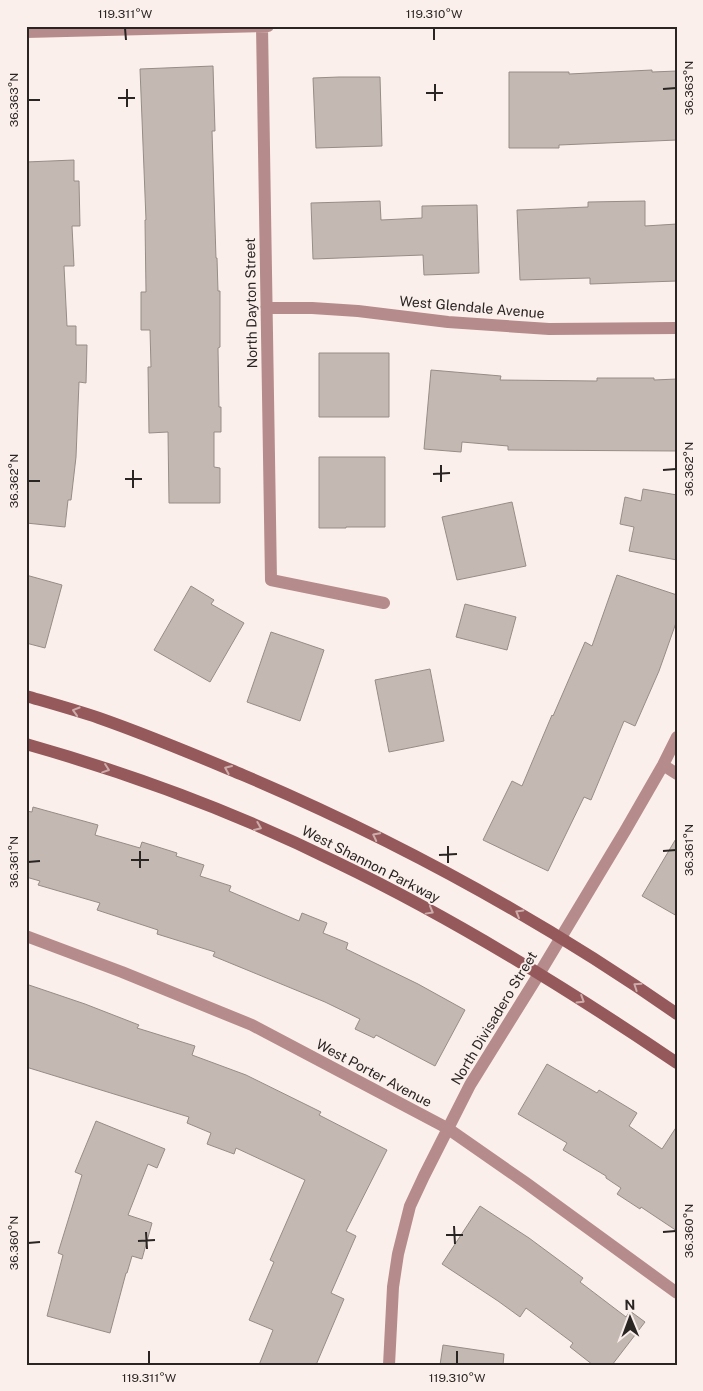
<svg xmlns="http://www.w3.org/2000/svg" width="703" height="1391" font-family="'Public Sans',sans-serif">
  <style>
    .building { fill: #c3b9b2; stroke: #978d87 }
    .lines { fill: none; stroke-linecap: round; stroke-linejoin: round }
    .street { stroke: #b68b8b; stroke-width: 12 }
    .secondary { stroke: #95595b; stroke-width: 12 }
    .oneway { stroke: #cdacaa }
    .ticks { fill: none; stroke: #292523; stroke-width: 2 }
    .labels { text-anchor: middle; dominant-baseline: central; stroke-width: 4; stroke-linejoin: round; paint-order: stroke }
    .street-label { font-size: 14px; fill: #292523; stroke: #fbefeb }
    .neatline { fill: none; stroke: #292523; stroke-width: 2 }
    .ticks-label { font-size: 12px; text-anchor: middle; fill: #292523 }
  </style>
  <rect width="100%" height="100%" fill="#fbefeb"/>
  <!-- building -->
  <path class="building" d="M213,66L215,131H212L216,258H217L218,291H220V347L218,348L219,407H221V432H214V467L220,468V503H169L168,432L149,433L148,367H151L150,330H141V292H146L145,220H146L140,69Z
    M652,70V72L677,71V140L559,145V148H509V72H569V74Z
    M339,77H380L382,146L316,148L313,78Z
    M74,160V181H79L80,226H72L74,266H64L67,326H76V345H87L86,383L79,382L76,457L71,500H68L65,527L26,523V162Z
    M380,201L381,220L422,218V206L477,205L479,273L424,275L423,255L313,259L311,203Z
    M645,201V226L677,224V281L590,284V278L520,280L517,210L588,207V202Z
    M319,353H389V417H319Z
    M431,370L501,376L500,380L597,381V378H654V380L677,379V451L508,450V446L462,442L461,452L424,449Z
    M319,457H385V527H346V528H319Z
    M643,489L677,495V560L629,551L634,527L620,524L625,497L641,501Z
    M512,502L526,566L457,580L442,517Z
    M26,575L62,585L45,648L26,643Z
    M617,575L677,595V620L659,671L635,726L624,721L591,800L584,797L548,871L483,840L512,781L522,786L552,715L553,716L585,642L592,646Z
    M191,586L214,600L211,604L244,623L210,682L154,650Z
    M465,604L516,617L507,650L456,637Z
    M271,632L324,650L300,721L247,702Z
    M430,669L444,741L389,752L375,680Z
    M33,807L98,825L95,835L140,848L142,842L177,853L176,856L204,865L200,876L231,886L229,891L299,921L302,913L327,923L323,933L348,943L346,949L418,984L465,1010L435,1066L376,1035L374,1038L355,1029L360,1019L325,1002L213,956L215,952L157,934L158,930L97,910L100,903L38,885L40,881L26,877V811L32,812Z
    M677,837V916L642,896Z
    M26,984L85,1004L139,1025L137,1028L195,1046L192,1055L246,1075L321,1112L319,1115L387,1150L346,1231L356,1236L331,1293L344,1299L316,1365H259L273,1330L249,1320L274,1262L270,1260L305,1180L236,1148L234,1154L207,1144L211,1133L187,1123L189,1117L26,1067Z
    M547,1064L597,1093L599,1090L637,1113L629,1126L662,1149L677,1126V1231L641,1207L640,1209L617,1194L621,1188L606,1178V1176L563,1150L567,1143L518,1114Z
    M96,1121L165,1149L157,1168L148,1164L128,1215L152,1223L142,1259L132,1256L127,1273H126L110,1333L47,1316L63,1255L58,1253L82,1175L75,1172Z
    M480,1206L529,1238L583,1278L580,1282L626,1317L630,1311L645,1322L612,1365H593L570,1347L573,1343L526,1308L520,1317L498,1301L442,1264Z
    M443,1345L504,1354L503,1365H440Z"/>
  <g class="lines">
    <!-- street -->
    <path class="street" d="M262,26L271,580L384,603
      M26,32L268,26
      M266,308H312L358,311L448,322L549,329L677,328
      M663,765L677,774
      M26,936L122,972L252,1025L447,1128L526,1183L677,1293
      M389,1365L393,1287L398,1254L410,1206L424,1176L470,1085L539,974L625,831L663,765L677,737"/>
    <!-- secondary -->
    <path class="secondary" d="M26,696C50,703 75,710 99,718C148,735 195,755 243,775C396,840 541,919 677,1014
      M26,744C132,774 237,813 336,862C455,919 568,989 677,1063"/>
  </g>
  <!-- one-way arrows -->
  <defs><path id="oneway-chevron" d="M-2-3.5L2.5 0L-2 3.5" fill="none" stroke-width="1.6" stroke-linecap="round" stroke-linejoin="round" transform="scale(1.25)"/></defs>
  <g class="oneway">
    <use href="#oneway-chevron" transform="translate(76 711) rotate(-163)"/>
    <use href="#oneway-chevron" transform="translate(106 769) rotate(19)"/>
    <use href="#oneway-chevron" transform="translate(228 769) rotate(-157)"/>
    <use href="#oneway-chevron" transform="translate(258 827) rotate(23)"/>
    <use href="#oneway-chevron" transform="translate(376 836) rotate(-153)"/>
    <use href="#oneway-chevron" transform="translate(430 911) rotate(29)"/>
    <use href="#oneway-chevron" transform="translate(519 913) rotate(-150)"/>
    <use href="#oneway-chevron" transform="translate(637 986) rotate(-146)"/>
    <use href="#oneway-chevron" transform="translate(581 1000) rotate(32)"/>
  </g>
  <!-- ticks -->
  <path class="ticks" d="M125,28L126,40M434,28V40M435,84V101M127,89V107M663,89L676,88M426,93H443M118,98H135M28,100H40M441,465V482M133,470V488M663,470L676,469M433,474L450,473M125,479H142M28,481H40M448,846V863M140,851V868M663,851L676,850M439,855L457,854M131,860H149M28,862L40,861M454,1226L455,1244M146,1232L147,1249M663,1232L676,1231M446,1235H463M138,1241L155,1240M28,1243L40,1242M149,1351V1364M457,1351V1364"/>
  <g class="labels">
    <!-- street labels -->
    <g class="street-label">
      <text transform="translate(251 303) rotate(-91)">North Dayton Street</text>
      <text transform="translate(472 307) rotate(5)">West Glendale Avenue</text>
      <text transform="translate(371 864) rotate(27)">West Shannon Parkway</text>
      <text transform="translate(494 1018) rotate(-59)">North Divisadero Street</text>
      <text transform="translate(374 1073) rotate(28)">West Porter Avenue</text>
    </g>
  </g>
  <!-- border -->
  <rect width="703" height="1391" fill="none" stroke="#fbefeb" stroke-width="55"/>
  <!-- north arrow -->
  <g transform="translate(630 1318) rotate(359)" stroke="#fbefeb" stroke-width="4" paint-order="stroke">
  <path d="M0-4L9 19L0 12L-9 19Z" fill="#292523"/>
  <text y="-8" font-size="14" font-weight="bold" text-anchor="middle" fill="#292523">N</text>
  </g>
  <rect x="28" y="28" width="648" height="1336" class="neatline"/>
  <g class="ticks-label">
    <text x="125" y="18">119.311°W</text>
    <text x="434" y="18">119.310°W</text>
    <text transform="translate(689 88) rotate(-90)" y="4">36.363°N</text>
    <text transform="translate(14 100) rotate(-90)" y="4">36.363°N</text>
    <text transform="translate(689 469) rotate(-90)" y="4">36.362°N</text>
    <text transform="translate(14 481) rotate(-90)" y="4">36.362°N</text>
    <text transform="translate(689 850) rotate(-90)" y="4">36.361°N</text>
    <text transform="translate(14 862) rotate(-90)" y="4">36.361°N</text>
    <text transform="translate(689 1231) rotate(-90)" y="4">36.360°N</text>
    <text transform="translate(14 1243) rotate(-90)" y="4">36.360°N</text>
    <text x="149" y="1382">119.311°W</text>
    <text x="457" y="1382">119.310°W</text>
  </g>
</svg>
